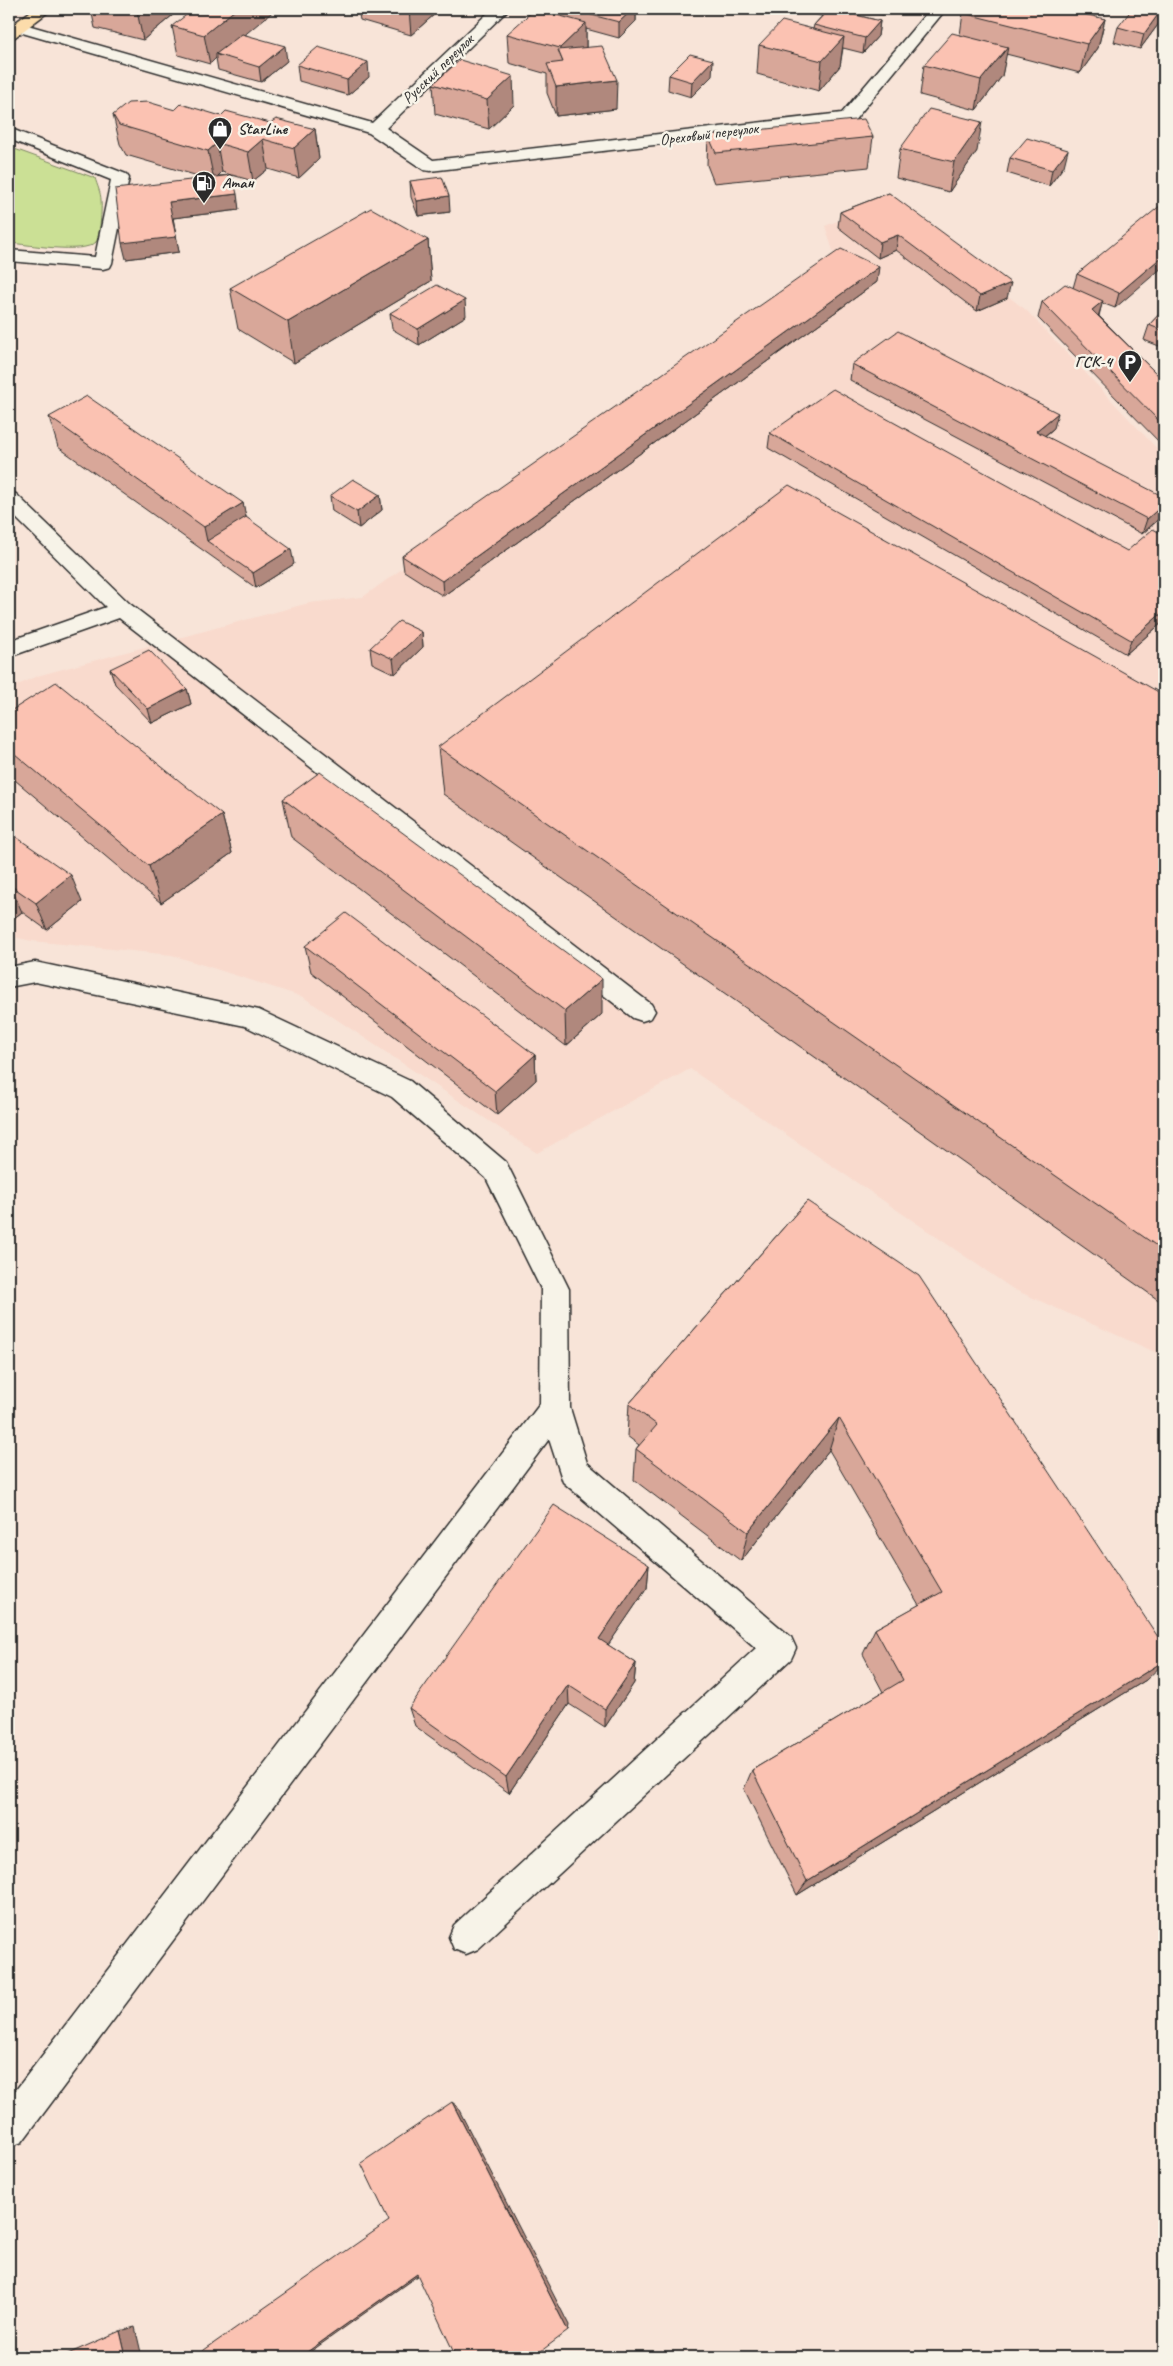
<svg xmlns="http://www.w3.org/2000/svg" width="1173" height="2366" font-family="Caveat,sans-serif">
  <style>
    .built { fill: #f9dacd }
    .green { fill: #cbe095; stroke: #7b8660 }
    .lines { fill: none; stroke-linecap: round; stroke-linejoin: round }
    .minor-casing { stroke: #2b2b2b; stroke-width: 3 }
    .major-casing { stroke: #2b2b2b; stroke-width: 3 }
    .minor { fill: #f7f3e8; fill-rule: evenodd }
    .major { fill: #fcdcab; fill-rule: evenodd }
    .wall { fill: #d8a799; stroke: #2b2b2b; fill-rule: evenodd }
    .shaded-wall { fill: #b0887d; stroke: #2b2b2b }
    .building { fill: #fbc2b2; stroke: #2b2b2b }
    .labels { text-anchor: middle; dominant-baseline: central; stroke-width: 5; stroke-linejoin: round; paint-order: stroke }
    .far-street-label { font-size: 16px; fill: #2b2b2b; stroke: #f7f3e8 }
    .far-poi-label { font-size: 16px; font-weight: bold; fill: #2b2b2b; stroke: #f7f3e8; text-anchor: start }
  </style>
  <rect width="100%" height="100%" fill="#f8e4d8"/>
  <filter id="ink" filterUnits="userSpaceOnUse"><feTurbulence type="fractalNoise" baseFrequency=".02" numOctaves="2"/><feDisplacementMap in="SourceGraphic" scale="10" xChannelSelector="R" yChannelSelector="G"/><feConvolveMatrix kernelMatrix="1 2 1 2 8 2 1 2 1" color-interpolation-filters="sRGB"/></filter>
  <g filter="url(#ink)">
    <!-- built -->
    <path class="built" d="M885,202L1026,310L1164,456V1356L1013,1289L690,1069L537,1153L303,997L172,955L32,941L9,936V689L37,676L309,603L363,597L835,257L825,226Z"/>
    <!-- green -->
    <path class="green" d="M9,147L95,178C97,185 101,193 101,200C102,208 100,237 96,242C84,255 26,244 9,243Z"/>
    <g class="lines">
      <defs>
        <path id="minor" d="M492,9H509L386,128L433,160L842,113L930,9H946L853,122L430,171L424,170L369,133L12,30L10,27L12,24H24L372,123Z
          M9,128L126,174L129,178L112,263L110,267L103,269L9,261V250L95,257L111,180L9,139Z
          M9,492L16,494L130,604L651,1004L655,1011L651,1018L642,1021L633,1018L119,618L9,657V641L106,607L9,511Z
          M35,962L259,1010L410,1081L506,1162L569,1289L570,1408L587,1463L791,1637L796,1648L791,1659L478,1949L466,1954L454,1949L449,1937L454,1925L756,1648L563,1482L549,1439L22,2142L9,2147V2099L540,1404L541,1289L486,1178L392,1097L245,1026L35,982L9,987V967Z"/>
        <path id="major" d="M34,9H52L15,37L9,39V27Z"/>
      </defs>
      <!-- minor casing -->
      <use href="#minor" class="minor-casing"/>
      <!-- major casing -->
      <use href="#major" class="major-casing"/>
      <!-- minor -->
      <use href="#minor" class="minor"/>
      <!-- major -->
      <use href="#major" class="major"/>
    </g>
    <!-- wall -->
    <path class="wall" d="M91,9H180L143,40L95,28Z
      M358,9H435L436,13L411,35L360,20Z
      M556,9H636V21L619,38L586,29V47L616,109L556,116L547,93V74L509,63L507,34L556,15Z
      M794,9H833L880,21L878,36L863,53L843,48L840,66L819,91L757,74L759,45L813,29L814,25L822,16Z
      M857,9H889L883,15Z
      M963,13L1105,19L1098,48L1080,73L1006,54L1002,76L976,110L920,95L924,65L960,35Z
      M1160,22L1140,49L1114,42L1118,27Z
      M172,26L245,34L287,61L261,82L218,70L216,58L210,64L178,55Z
      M297,65L369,77L348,95L299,81Z
      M669,75L712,76L691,97L668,90Z
      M433,84L514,105L489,129L435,114Z
      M175,110L315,129L319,159L299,178L268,169L253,181L232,175L239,210L173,218L179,252L126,259L205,178L126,155L120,144L113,115ZM222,172L231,175L218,176Z
      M708,135L873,137L869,167L714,183L707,165Z
      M900,149L977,151L949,192L896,178Z
      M1010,158L1064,166L1049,186L1007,173Z
      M410,181L450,212L418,216L411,197Z
      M889,193L1007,298L977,311L896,250L878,258L838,227L840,212Z
      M1164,207L1115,308L1102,303L1099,316L1164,381V447L1038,318L1042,302L1073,288L1077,274Z
      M428,240L431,281L294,363L238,329L230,288Z
      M877,282L443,596L404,571L402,556Z
      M1164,309V348L1144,340L1149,325Z
      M390,313L466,316L419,345L392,329Z
      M852,364L1054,428L1045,436L1164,515L1142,534L850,380Z
      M49,417L243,503L246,517L294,564L256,588L58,447Z
      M770,433L1164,621L1126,654L768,448Z
      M380,495L382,510L359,528L332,511L330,496Z
      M422,632L423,647L395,674L372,663L370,648Z
      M110,669L187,689L191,704L152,723L115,684Z
      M1164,695V1304L443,794L438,747Z
      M9,712L222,815L232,853L161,903L9,775Z
      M283,799L602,1014L566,1046L291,837Z
      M9,832L82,902L47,930L22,912L9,922Z
      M305,946L535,1055L536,1080L497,1115L311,972Z
      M807,1201L1146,1680L797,1895L744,1789L752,1770L883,1692L863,1654L875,1629L919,1605L829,1450L741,1561L634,1480L636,1449L639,1445L627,1436L629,1404Z
      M649,1565L647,1588L608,1645L636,1663L634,1683L605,1727L569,1704L509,1793L415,1726L409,1708Z"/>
    <!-- shaded-wall -->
    <path class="shaded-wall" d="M140,9H180L143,40L137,11Z
      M236,9H276L219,56L216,54V58L210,64L204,35Z
      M409,9H435L436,13L411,35Z
      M633,9H636V21L619,38V22Z
      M884,9H889L883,15Z
      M1162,9H1163L1160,22L1140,49L1144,34Z
      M1105,19L1098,48L1080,73L1087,44Z
      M880,21L878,36L863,53L865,38Z
      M586,23V52L563,62L560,55V48Z
      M844,37L840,66L819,91L822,61Z
      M285,46L287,61L261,82L259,67Z
      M1008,47L1002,76L976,110L981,80Z
      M713,60L712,76L691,97L692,82Z
      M368,62L369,77L348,95L347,80Z
      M513,76L514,105L489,129L487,100Z
      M617,80L616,109L556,116V87Z
      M982,122L977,151L949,192L954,162Z
      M315,129L319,159L299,178L294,148Z
      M263,139L268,169L253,181L248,152Z
      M217,143L222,172L214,180L208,151Z
      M1068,150L1064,166L1049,186L1052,170Z
      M237,194L239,210L173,218L179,252L126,259L122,243L169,202Z
      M449,196L450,212L418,216L417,201Z
      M898,235L896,250L878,258L880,242Z
      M428,240L431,281L294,363L288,322Z
      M1164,255V266L1115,308L1119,293Z
      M879,267L877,282L443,596L442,581Z
      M1011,283L1007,298L977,311L980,296Z
      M465,300L466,316L419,345L418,329Z
      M1103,301L1098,317L1092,310Z
      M1058,413L1054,428L1032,446L1036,431Z
      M380,495L382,510L359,528L357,512Z
      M243,503L249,532L207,541L204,527Z
      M1164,504V514L1142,534L1147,519Z
      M291,549L294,564L256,588L253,573Z
      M1164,611V621L1126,654L1131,640Z
      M422,632L423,647L395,674L393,659Z
      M187,689L191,704L152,723L148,709Z
      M222,815L232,853L161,903L149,866Z
      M71,875L82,902L47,930L36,903Z
      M10,885L22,912L9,922V886Z
      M602,979V1014L566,1046L565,1011Z
      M535,1055L536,1080L497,1115L495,1091Z
      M839,1418L829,1450L741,1561L748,1532Z
      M649,1565L647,1588L598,1660L599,1639Z
      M1164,1661V1663L1146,1680L797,1895L807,1881Z
      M636,1663L634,1683L605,1727V1709Z
      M568,1685L569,1704L509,1793L506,1777Z
      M452,2102L457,2106L569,2325L568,2331Z
      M424,2271L303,2357H300L417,2274Z
      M135,2327L142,2357H126L120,2331Z"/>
    <!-- building -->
    <path class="building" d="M128,9H140L137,11Z
      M194,9H236L204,35L172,26Z
      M535,9L586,23L560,48L507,34Z
      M568,9H633L619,22Z
      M829,9H832L880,21L865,38L814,25Z
      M967,9H1063L1105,19L1087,44L963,13Z
      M1132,9H1162L1144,34L1118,27Z
      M782,21L844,37L822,61L759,45Z
      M952,33L1008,47L981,80L924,65Z
      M242,34L285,46L259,67L216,54Z
      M602,46L617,80L556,87L547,64L563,62L558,50Z
      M318,47L368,62L347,80L297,65Z
      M690,54L713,60L692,82L669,75Z
      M460,60L513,76L487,100L433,84Z
      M148,102L175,110L181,104L221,116L226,111L270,123L276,119L315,129L294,148L263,139L248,152L217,143L208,151L119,125L113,115L128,103Z
      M929,109L982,122L954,162L900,149Z
      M864,119L873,137L716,153L708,135Z
      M1027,138L1068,150L1052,170L1010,158Z
      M232,175L237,194L169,202L176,237L122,243L115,189Z
      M442,177L449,196L417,201L410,181Z
      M889,193L1011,283L980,296L898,235L880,242L840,212Z
      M1161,205L1164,207V255L1119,293L1077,274Z
      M371,208L428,240L288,322L230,288Z
      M841,249L879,267L442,581L402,556Z
      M1065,284L1103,301L1092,310L1164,381V426L1042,302Z
      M437,285L465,300L418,329L390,313Z
      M1164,309V331L1149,325Z
      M898,331L1058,413L1036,431L1164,497V504L1147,519L852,364Z
      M833,389L1127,551L1153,529L1164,535V611L1131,640L770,433Z
      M87,396L243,503L204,527L49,417Z
      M353,479L380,495L357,512L330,496Z
      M789,485L1164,695V1251L438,747Z
      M246,517L291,549L253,573L207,541Z
      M399,621L422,632L393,659L370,648Z
      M149,650L187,689L148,709L110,669Z
      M56,682L222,815L149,866L9,749V712Z
      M320,772L602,979L565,1011L283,799Z
      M9,832L71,875L36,903L10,885L9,886Z
      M346,913L535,1055L495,1091L305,946Z
      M807,1201L919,1276L1164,1646V1661L807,1881L752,1770L903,1680L875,1629L942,1592L839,1418L748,1532L636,1449L657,1425L629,1404Z
      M554,1505L649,1565L599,1639L636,1663L605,1709L568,1685L506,1777L409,1708Z
      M452,2102L568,2331L533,2357H456L417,2274L300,2357H194L389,2221L361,2163Z
      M120,2331L126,2357H61Z"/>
  </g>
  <!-- icons -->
  <defs>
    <symbol id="shop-pin" viewBox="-11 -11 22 30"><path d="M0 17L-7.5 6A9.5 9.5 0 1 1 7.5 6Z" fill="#2b2b2b" stroke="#f7f3e8"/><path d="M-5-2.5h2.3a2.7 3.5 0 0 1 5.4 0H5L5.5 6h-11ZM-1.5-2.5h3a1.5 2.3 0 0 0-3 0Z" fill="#fff"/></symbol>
    <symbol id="fuel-pin" viewBox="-11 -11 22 30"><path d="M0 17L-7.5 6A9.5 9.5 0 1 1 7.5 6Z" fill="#2b2b2b" stroke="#f7f3e8"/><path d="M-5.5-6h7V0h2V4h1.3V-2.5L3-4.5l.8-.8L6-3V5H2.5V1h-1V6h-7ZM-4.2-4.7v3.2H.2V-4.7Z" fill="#fff"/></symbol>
    <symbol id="parking-pin" viewBox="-11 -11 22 30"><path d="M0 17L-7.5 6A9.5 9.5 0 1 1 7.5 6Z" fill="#2b2b2b" stroke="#f7f3e8"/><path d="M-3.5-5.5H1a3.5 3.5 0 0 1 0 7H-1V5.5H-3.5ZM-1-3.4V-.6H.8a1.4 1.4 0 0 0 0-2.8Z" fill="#fff"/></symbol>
  </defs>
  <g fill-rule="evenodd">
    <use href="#shop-pin" x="206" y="115" width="28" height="38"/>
    <use href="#fuel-pin" x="190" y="169" width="28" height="38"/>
    <use href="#parking-pin" x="1116" y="348" width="28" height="38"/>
  </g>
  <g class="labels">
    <!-- far-street labels -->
    <g class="far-street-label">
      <text transform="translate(438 69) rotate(-44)">Русский переулок</text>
      <text transform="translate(709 134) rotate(-7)">Ореховый переулок</text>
    </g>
    <!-- far-poi labels -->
    <g class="far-poi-label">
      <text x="238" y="129">StarLine</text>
      <text x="222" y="183">Атан</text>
      <text x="1112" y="362" text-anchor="end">ГСК-4</text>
    </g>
  </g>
  <!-- margin -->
  <rect width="1173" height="2366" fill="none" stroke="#f7f3e8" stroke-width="30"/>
  <rect x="15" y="15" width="1143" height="2336" fill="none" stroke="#2b2b2b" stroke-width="2" filter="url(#ink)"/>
</svg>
